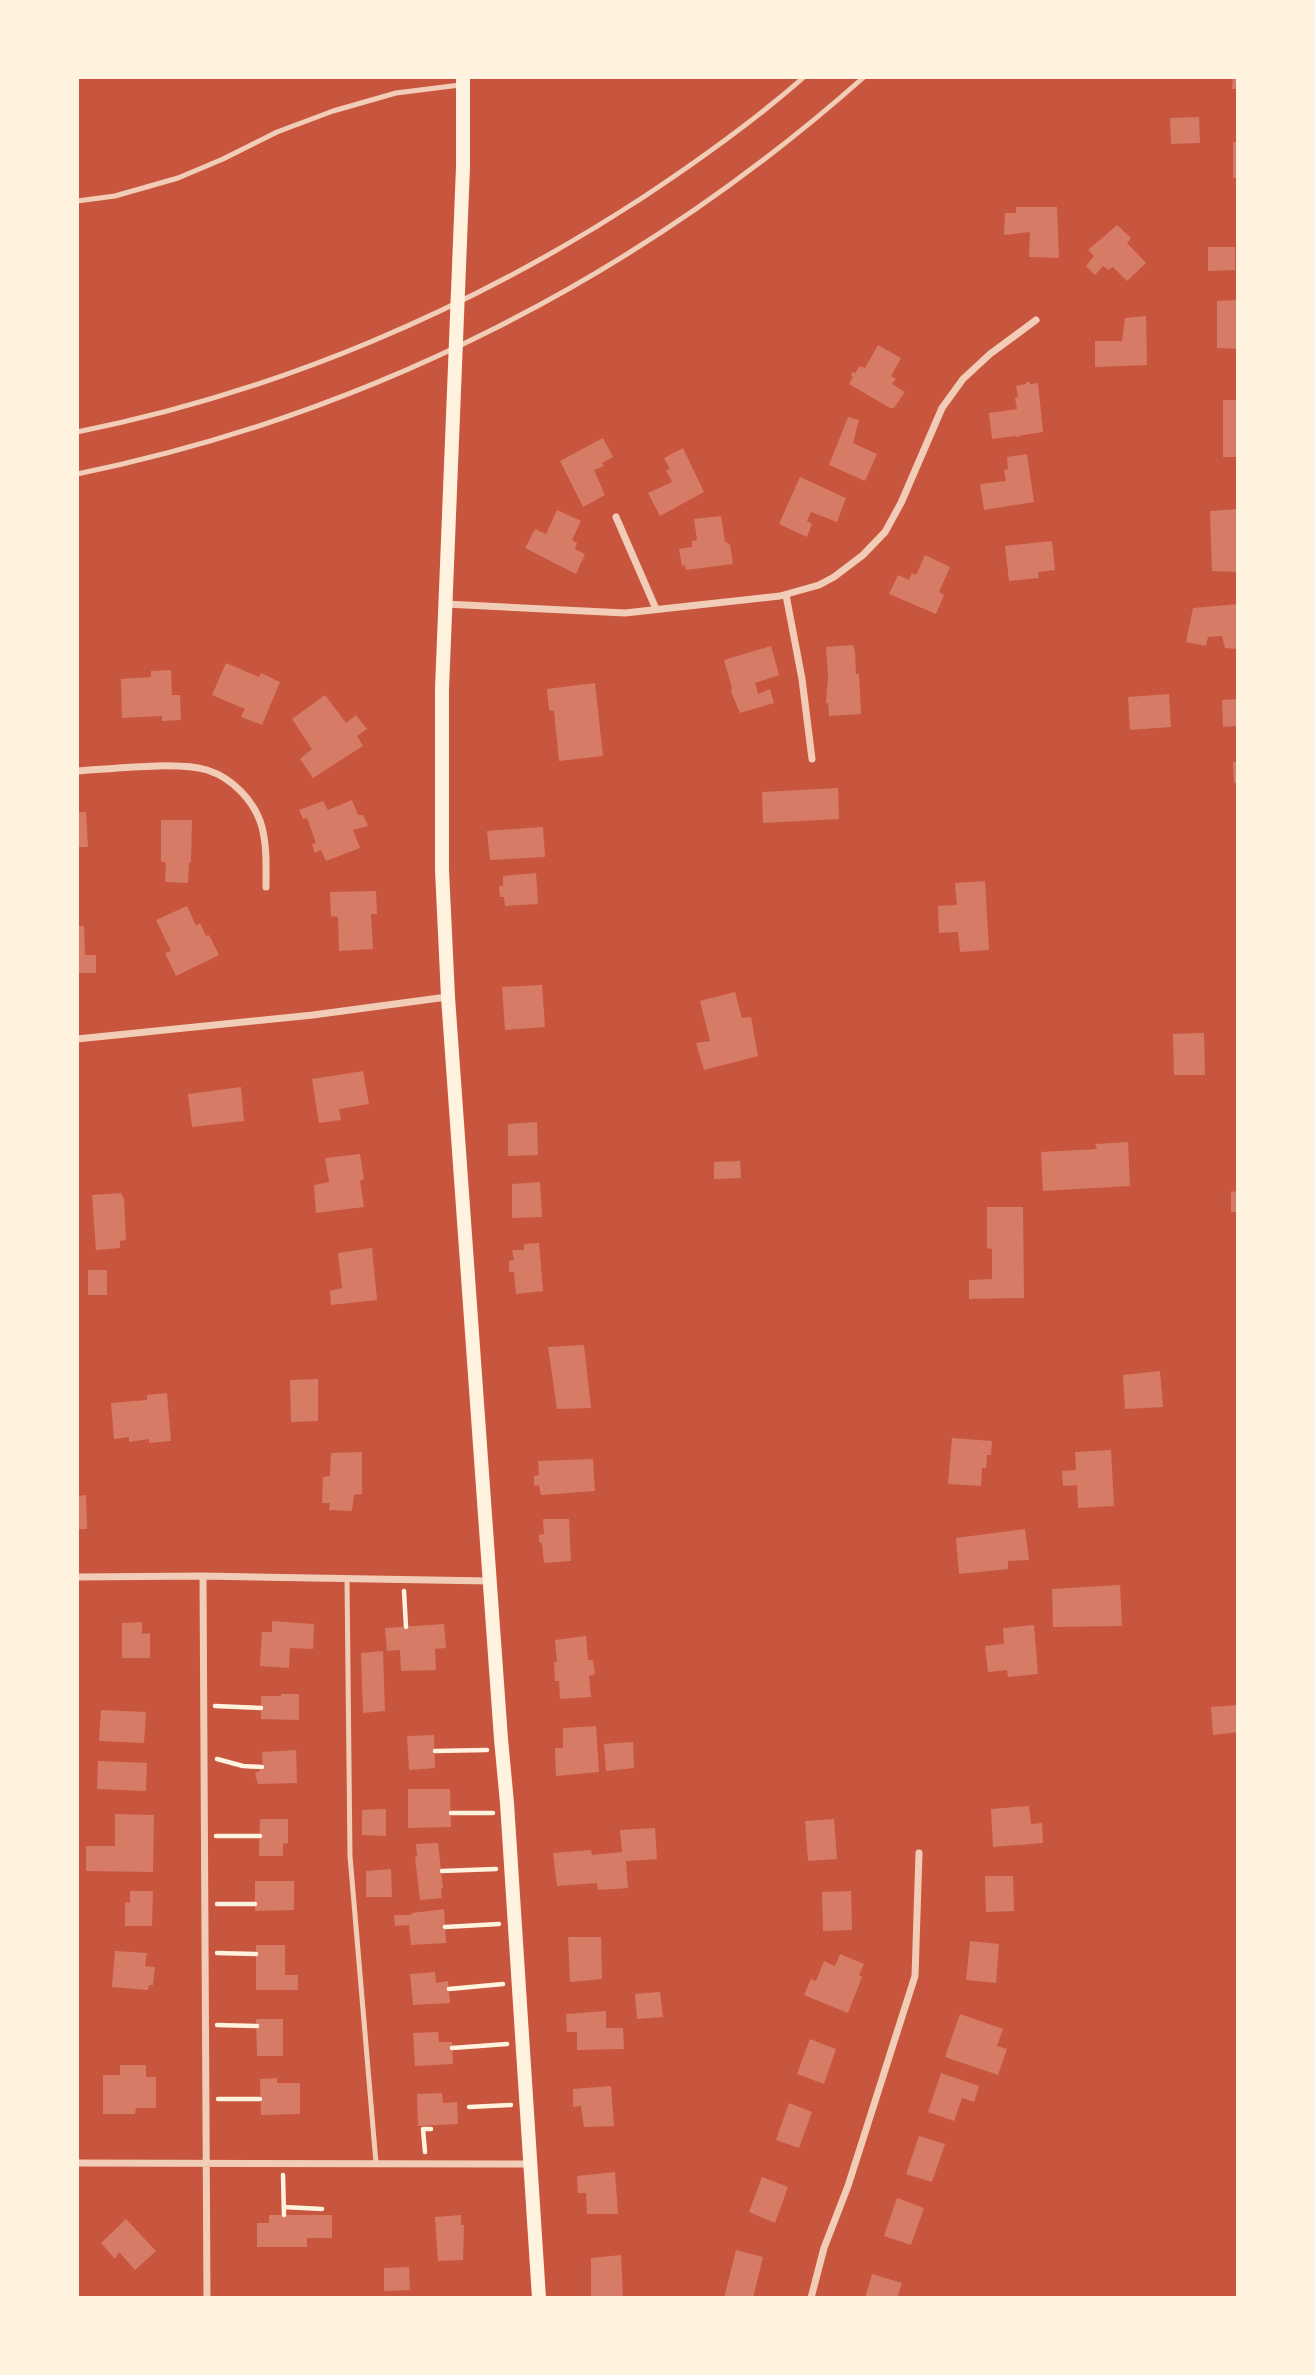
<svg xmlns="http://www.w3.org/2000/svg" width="1315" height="2375" font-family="'Titillium Web',sans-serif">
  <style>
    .building { fill: #d67c66 }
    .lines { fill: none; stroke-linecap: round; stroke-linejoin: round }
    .path { stroke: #fff3e0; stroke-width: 4.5 }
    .service { stroke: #f1ccb7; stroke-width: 5 }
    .minor { stroke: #f1ccb7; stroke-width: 7 }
    .secondary { stroke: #fff3e0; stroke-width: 14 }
  </style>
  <rect width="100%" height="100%" fill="#c8553d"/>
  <!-- building -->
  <path class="building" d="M1233,77H1238V89H1232Z
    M1199,117L1200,143L1171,144L1170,118Z
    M1233,142H1238V178H1233Z
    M1016,207H1057L1059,258L1029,257L1030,232L1004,235L1005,213H1016Z
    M1117,225L1131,238L1127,243L1146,263L1127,281L1113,267L1108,270L1103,266L1095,275L1086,266L1094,256L1088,250Z
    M1208,247H1235V270L1208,271Z
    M1238,300V349L1217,348V301Z
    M1146,316L1147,365L1095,367V341H1122L1125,318Z
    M878,345L901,358L891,376L896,379L892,384L905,392L894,408H890L849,384L853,377L851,375L853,372L855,373L860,366L865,368Z
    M1026,382H1030V384L1038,383L1043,432L1018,436L1019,438L1015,436L992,439L989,413L1017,409L1015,398L1018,397L1016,386L1026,384Z
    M1223,400H1238V457H1223Z
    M848,417L859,420L853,443L877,454L865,481L829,465Z
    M603,438L613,457L602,463L604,466L594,470L605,495L583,507L560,461Z
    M683,448L704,492L660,516L648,493L672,482L666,470L670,469L664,458Z
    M1027,454L1034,502L984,510L980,484L1006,481L1004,470L1008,469L1007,457Z
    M800,477L846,498L837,522L811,512L807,521L812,524L807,537L779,524Z
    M1238,509V572L1212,571L1210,511Z
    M557,510L581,521L572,540L577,543L575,549L585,554L576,574L525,548L535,529L546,534Z
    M721,516L725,542L730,544L733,564L686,570L685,565L682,566L679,549L692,547V541L697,540L694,519Z
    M1052,541L1055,570L1038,572L1039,578L1009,581L1005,546Z
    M925,555L950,567L939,592L944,595L936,614L889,594L898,575L909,580L912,573L916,575Z
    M1238,604V649L1225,648L1222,636L1208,637L1206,646L1186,642L1193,608Z
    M853,645L855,652L856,674H859L861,714L829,716L828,703H826L828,676L826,647Z
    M771,646L779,675L755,683L758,694L770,689L774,703L740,713L731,692L732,688L724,660Z
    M226,663L259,677L261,673L280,682L262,725L241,717L245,709L212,695Z
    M171,670L172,695H180L181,720L162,721V716L122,718L121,679L151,677V671Z
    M595,683L603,756L559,761L554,711L549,710L547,689Z
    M1169,694L1171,727L1130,730L1128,697Z
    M325,695L346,723L356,715L367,729L357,736L363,746L313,778L300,759L312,749L292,719Z
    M1238,699V726L1223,727L1222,700Z
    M1233,762H1238V783H1234Z
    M838,788L839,819L763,823L762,792Z
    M352,800L358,815H363L368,826L353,830L360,848L326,861L321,850L315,853L312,844L316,843L307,818L303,819L299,810L323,801L328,810Z
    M77,812H86L88,847H77Z
    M161,820H192L191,862L189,863L188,883L165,882L166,863L161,861Z
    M543,827L545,857L490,860L487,831Z
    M536,873L538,904L505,906L504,897H500L499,886H503V876Z
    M985,881L989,950L960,952L958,932L939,933L938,906L957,905L955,883Z
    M376,891L377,914H371L373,949L339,951L338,917L331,916L330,892Z
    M187,906L196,926L200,923L206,936L209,935L219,955L176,976L165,953L171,951L156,920Z
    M77,926H84L85,955H96V973H77Z
    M542,985L545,1027L505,1030L502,987Z
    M735,992L742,1018L751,1017L758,1056L704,1070L696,1043L710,1041L700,1001Z
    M1204,1033L1205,1075H1174L1173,1034Z
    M363,1071L369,1104L339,1109L341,1120L319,1123L312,1079Z
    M241,1087L244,1121L192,1127L188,1094Z
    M537,1122L538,1155L508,1156V1124Z
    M1128,1142L1130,1186L1043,1191L1041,1152L1097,1149L1095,1144Z
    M360,1154L364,1179L360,1181L364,1207L316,1213L314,1185L329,1182L325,1158Z
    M740,1161L741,1178L714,1179V1162Z
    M540,1182L542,1217L512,1218V1184Z
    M1238,1191V1212H1231V1192Z
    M121,1193L124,1199L126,1240L120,1241V1248L96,1250L92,1195Z
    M987,1207H1023L1024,1298L969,1299V1280L992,1279V1249L987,1248Z
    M539,1243L543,1291L516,1294L514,1272H509V1261L514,1260L512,1250H524V1244Z
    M372,1248L377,1300L331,1305L330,1291L342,1288L338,1253Z
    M88,1270H107V1295H88Z
    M584,1345L591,1408L557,1409L548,1347Z
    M1160,1371L1163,1407L1125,1409L1123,1375Z
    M318,1379V1421L291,1422L290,1380Z
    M167,1393L171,1441L149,1443V1439L129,1442V1437L114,1439L111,1403L147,1400V1395Z
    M952,1438L992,1441L991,1455H987L986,1468H982L981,1486L948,1484Z
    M1111,1450L1114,1506L1078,1508L1077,1485L1063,1486L1062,1471L1076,1470L1075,1452Z
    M362,1452V1494L354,1495L352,1511L329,1510L330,1503H322L323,1477L330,1476L331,1453Z
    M593,1459L595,1491L541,1495L539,1485L534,1486V1476L539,1475L538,1461Z
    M86,1495L87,1529H77V1496Z
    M543,1519H569L571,1561L544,1563L542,1543L539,1542V1535L544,1534Z
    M1025,1529L1029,1560L1008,1561V1569L959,1574L956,1538Z
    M1120,1585L1122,1626L1053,1627L1052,1589Z
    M272,1621L314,1624L313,1649L290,1648L289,1668L260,1666L262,1632H272Z
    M142,1622V1634L150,1633V1658H122V1623Z
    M444,1624L446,1648L435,1649L436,1670L401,1671L400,1650L387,1651L385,1628Z
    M1034,1625L1038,1674L1008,1677L1007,1670L988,1672L985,1646L1004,1644L1003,1628Z
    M586,1636L588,1660H593L595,1674L589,1676L591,1697L560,1699L559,1681H555L554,1662H557L555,1640Z
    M383,1651L385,1711L363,1713L361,1653Z
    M281,1694H299V1720L261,1719V1696H281Z
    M1238,1705V1732L1213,1735L1211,1707Z
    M101,1710L146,1712L144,1743L99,1741Z
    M596,1726L599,1772L556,1776L555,1748H563V1728Z
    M434,1735L435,1768L409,1770L407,1736Z
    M633,1742L634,1768L606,1771L604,1744Z
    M296,1750L297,1783L258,1784L255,1773L263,1769L262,1752Z
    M98,1761L147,1763L146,1791L97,1789Z
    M408,1789H450L451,1827L408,1828Z
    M1029,1806L1031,1824L1042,1823L1043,1843L993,1847L991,1809Z
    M386,1809V1836L362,1835V1810Z
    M115,1814L154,1815L153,1872L86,1871V1846H115Z
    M260,1819H288V1843L283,1844V1856H259Z
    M834,1819L837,1859L808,1861L805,1821Z
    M655,1828L657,1859L626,1861L628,1888L598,1890L597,1883L557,1886L553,1853L591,1850L592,1855L622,1852L620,1830Z
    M438,1843L443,1888L441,1889L442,1898L420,1900L415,1857L417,1856L416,1844Z
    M391,1869L392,1897H366V1871Z
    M985,1876H1013L1014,1911L986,1912Z
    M255,1881H294V1910L255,1911Z
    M130,1891H153L152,1926H125V1902L130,1903Z
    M851,1891L852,1930L823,1931L822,1892Z
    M444,1909L446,1943L411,1945L409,1925L395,1926L394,1915H411L412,1913Z
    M568,1937H601L602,1979L570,1982Z
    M970,1941L999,1944L996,1983L966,1980Z
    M256,1945H285V1975H298V1990H256Z
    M115,1951L147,1953L145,1966L155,1967L153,1985H149L148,1990L112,1987Z
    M840,1954L864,1964L859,1975L862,1977L848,2013L804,1995L811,1979L816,1981L824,1961L835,1966Z
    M435,1972L436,1983L448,1981L450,2003L413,2005L410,1974Z
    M660,1992L663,2017L637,2019L635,1994Z
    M606,2011V2028H623L624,2049L577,2050V2032H567L566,2014Z
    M960,2014L1003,2029L997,2046L1007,2049L998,2075L945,2057Z
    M256,2019H283V2056H257Z
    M438,2032L439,2042H452L453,2064L415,2066L413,2033Z
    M810,2039L836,2049L824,2084L797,2074Z
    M120,2065H146V2077H156V2108H136L135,2114H103V2075H120Z
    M941,2073L979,2086L974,2102L962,2098L954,2121L928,2112Z
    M277,2078V2083H300V2114L261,2115L260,2079Z
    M611,2086L614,2126L584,2127L581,2106L573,2107V2089Z
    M442,2093L443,2103L457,2102L458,2124L418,2126L417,2094Z
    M789,2103L812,2112L799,2148L776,2140Z
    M919,2136L945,2144L932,2182L906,2174Z
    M615,2172L618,2214H587L586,2193H578L577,2176Z
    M762,2177L788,2187L775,2223L749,2212Z
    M897,2198L924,2208L911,2245L884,2236Z
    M269,2215H332V2238H307V2247H257V2223H269Z
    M461,2215V2225H464L463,2260L438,2261L435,2217Z
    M126,2219L156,2251L135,2270L119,2252L115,2259L101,2243Z
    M736,2250L763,2257L753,2298H724Z
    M621,2255L623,2298H591V2258Z
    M409,2267L410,2290L384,2291V2268Z
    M872,2274L902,2283L897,2298H865Z"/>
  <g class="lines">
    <!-- path -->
    <path class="path" d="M404,1591L406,1627
      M215,1706L261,1708
      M435,1751L487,1750
      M217,1759L243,1766L262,1767
      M451,1813H493
      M216,1836H260
      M442,1871L496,1869
      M217,1904H255
      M445,1927L499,1924
      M217,1953L256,1954
      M449,1989L503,1984
      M217,2025L257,2026
      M452,2048L507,2044
      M218,2099H260
      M469,2107L511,2105
      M425,2152L423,2129H431
      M283,2175L284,2215
      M284,2207L322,2209"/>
    <!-- service -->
    <path class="service" d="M77,201L115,196L178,178L223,159L277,132L333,111L396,93L460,85
      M77,432C278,392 470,310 642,198C698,161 753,122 804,77
      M77,474C371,414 641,275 864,77
      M347,1579L350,1856L376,2163"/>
    <!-- minor -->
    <path class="minor" d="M616,517L656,609
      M786,595L802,679L812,759
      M445,604L625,613L780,596L819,585L834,577L863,555L885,532L901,503L942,408L963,379L990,354L1036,320
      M77,771C111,769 177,761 207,770C233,778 255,802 262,827C267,847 266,867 266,887
      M77,1039L313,1015L447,997
      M203,1576L207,2298
      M77,1577L203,1576L489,1581
      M77,2163L530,2164
      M811,2298L824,2248L848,2186L915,1976L919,1853"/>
    <!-- secondary -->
    <path class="secondary" d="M463,77V167L442,689V870L448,997L501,1739L507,1803L539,2298"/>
  </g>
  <!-- border -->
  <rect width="1315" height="2375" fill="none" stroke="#fff3e0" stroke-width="158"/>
</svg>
